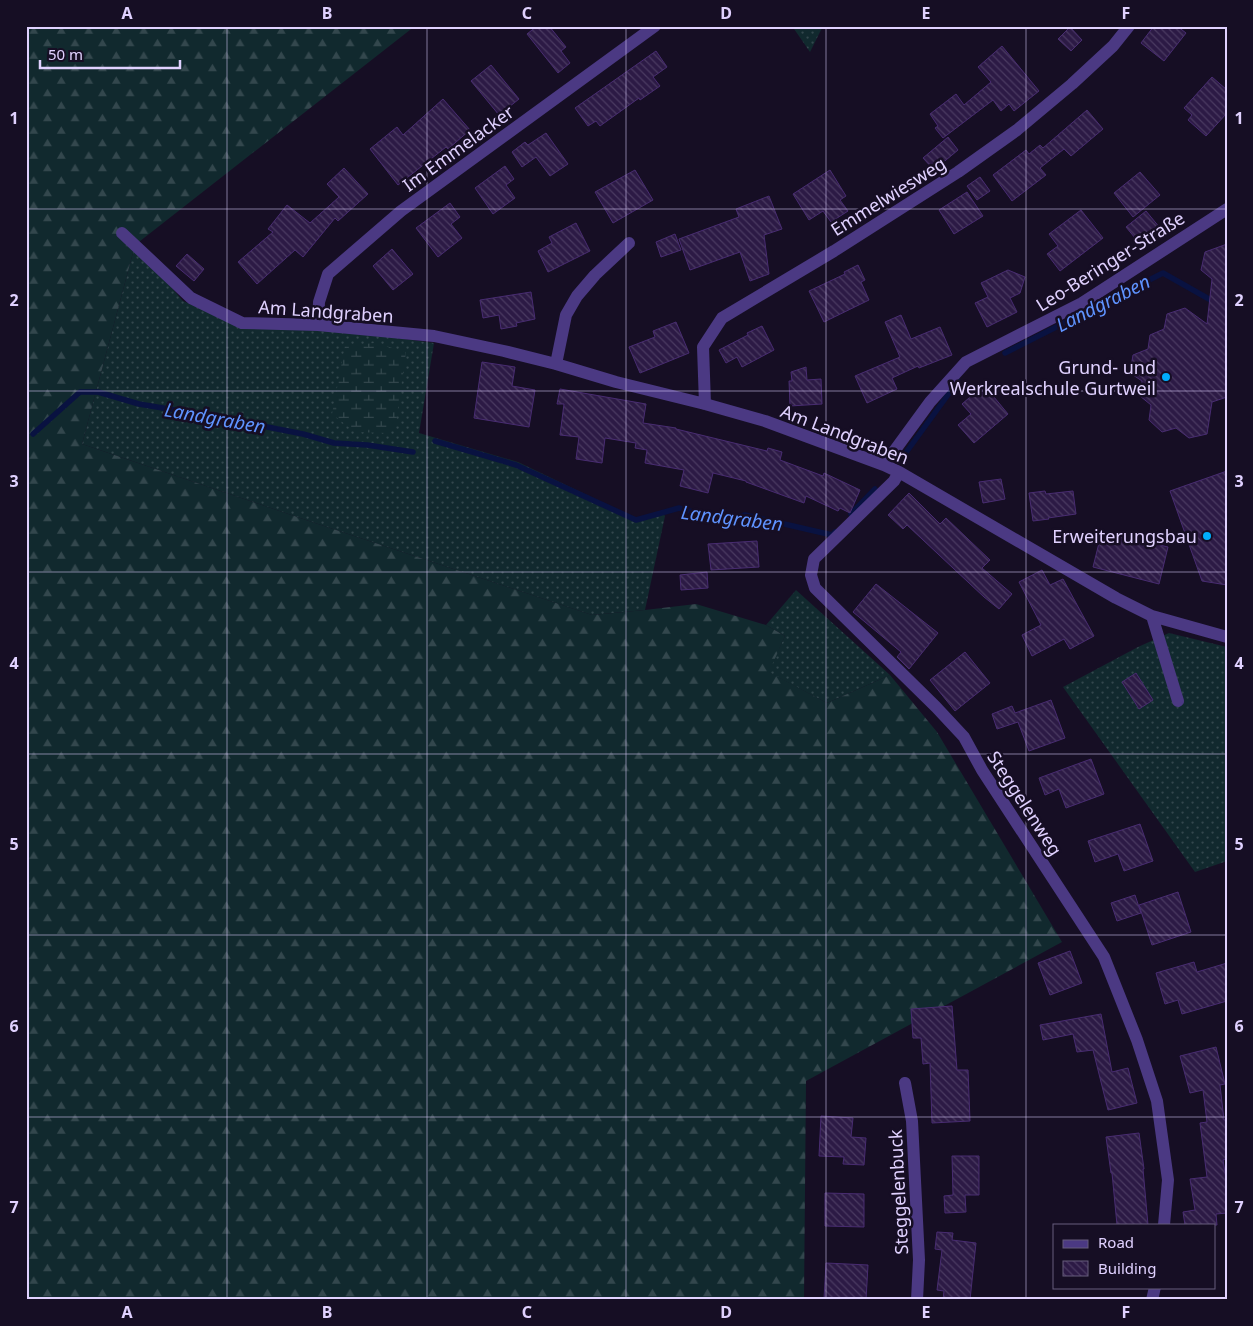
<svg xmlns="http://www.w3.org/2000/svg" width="1253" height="1326" font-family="'Noto Sans',sans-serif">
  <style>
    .grass { fill: url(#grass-dots) }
    .forest { fill: url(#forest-firs) }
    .wetland { fill: url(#wetland-marsh) }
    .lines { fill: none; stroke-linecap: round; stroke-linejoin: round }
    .stream { stroke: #091241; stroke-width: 5.5 }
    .building { fill: url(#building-back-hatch); stroke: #482c71 }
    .street { stroke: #4b3983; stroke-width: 12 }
    .grid { fill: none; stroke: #e0d1ff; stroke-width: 1; stroke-opacity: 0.55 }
    .poi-dot { fill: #00adfc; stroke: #160e24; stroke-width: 2 }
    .labels { text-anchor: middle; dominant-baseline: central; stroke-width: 5; stroke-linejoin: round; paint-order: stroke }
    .street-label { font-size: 18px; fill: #e0d1ff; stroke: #160e24 }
    .poi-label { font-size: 18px; fill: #e0d1ff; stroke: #160e24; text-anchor: end }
    .water-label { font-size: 19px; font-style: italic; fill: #5f93ff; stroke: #160e24 }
    .neatline { fill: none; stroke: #e0d1ff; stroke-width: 2 }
    .grid-label { font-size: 16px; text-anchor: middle; font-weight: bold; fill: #e0d1ff }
  </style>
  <defs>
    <pattern id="grass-dots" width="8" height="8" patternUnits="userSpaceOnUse" patternTransform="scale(1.25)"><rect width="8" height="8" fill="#11292e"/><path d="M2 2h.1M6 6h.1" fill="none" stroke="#33474d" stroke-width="1.8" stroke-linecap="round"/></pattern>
    <pattern id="forest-firs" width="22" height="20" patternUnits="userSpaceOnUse" patternTransform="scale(1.25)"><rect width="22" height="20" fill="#11292e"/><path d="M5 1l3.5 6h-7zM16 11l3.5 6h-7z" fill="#33474d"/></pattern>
    <pattern id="wetland-marsh" width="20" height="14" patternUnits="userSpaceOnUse" patternTransform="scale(1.25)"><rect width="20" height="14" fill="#11292e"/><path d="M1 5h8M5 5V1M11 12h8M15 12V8" fill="none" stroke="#33474d"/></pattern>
    <pattern id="building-back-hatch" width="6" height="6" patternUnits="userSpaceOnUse" patternTransform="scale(1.25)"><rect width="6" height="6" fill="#2c1a45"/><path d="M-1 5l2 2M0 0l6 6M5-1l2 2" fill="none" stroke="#4a3a61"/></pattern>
  </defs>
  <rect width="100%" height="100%" fill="#160e24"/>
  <!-- grass -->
  <path class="grass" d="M792,26H823L810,52Z
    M135,245L183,301L242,327L329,329L434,343L419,433L518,462L637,519L663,512L665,516L645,610L592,615L309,521L82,444Z
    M796,590L890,675L827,703L768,672L785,636L766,625Z
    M1169,633L1227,647V861L1195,872L1063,687L1138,647Z"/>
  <!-- forest -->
  <path class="forest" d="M26,26H415L135,245L82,444L309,521L592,615L645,610L696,604L766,625L785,636L769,672L827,703L890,675L937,732L1062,942L806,1081L804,1300H26Z"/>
  <!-- wetland -->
  <path class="wetland" d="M375,343L406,352L396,422L387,433L355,432L332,414L345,346Z"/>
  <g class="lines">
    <!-- stream -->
    <path class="stream" d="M1005,353L1163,273L1216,303
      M33,434L80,392H98L139,404L216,417L303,434L334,443L367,445L413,452
      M435,441L516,465L636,520L679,508L724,521L745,515L832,535L835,532
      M902,458L958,381
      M851,514L875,489"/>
  </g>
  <!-- building -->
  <path class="building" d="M537,26H549L566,47L561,51L570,63L558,73L527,34Z
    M1154,26H1177L1186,33L1164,61L1141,43Z
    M1070,27L1082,40L1071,51L1058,39Z
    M1002,46L1039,91L1014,111L1009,104L1001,111L993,100L943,138L935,128L938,126L930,114L956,94L964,105L991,82L978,67Z
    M656,51L667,67L653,77L660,86L640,100L639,98L600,126L596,121L588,126L575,108Z
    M491,65L519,99L499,115L471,81Z
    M1212,77L1227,90V113L1206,136L1188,120L1192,115L1184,108Z
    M443,99L470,130L448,149L446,147L398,185L370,149L397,127L403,135Z
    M1087,110L1103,129L1071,156L1064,149L1040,168L1046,175L1012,201L993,175L1026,150L1029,154L1040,145L1043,148Z
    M546,133L568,164L550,176L536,157L522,167L512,152L525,142L528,145Z
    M948,137L958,150L934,170L923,158Z
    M505,166L514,179L506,185L515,198L493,214L475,188Z
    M344,168L368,194L338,221L335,218L303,257L295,250L257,284L238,262L273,232L268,229L287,205L310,223L339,197L327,184Z
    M635,170L653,200L613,223L595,192Z
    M830,170L846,196L840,200L848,211L831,222L823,211L809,220L793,194Z
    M1140,172L1160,195L1133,217L1114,193Z
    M980,177L990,191L977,200L967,186Z
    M967,192L983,216L954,234L939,210Z
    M769,196L782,229L764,235L769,274L750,281L740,252L690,270L679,239L739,217L736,209Z
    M450,203L460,217L451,224L462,238L438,257L416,228Z
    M1081,210L1103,238L1060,271L1047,254L1058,246L1049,234Z
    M1146,211L1160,228L1140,244L1126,227Z
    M576,223L590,251L548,272L538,251L552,243L549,237Z
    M675,234L681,250L661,257L656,242Z
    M1227,244V397L1212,402L1207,434L1189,438L1176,428L1162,432L1149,420L1151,405L1140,396L1142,381L1130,373L1133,355L1148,349L1150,335L1164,329L1167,314L1185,308L1207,324L1212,279L1201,270L1205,252Z
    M392,249L413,274L393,290L373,266Z
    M187,254L204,269L194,281L176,266Z
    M858,265L865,280L861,282L869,300L824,322L809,291L845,274L844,272Z
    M1008,270L1025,277L1020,293L1010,298L1017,312L987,327L975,303L988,297L981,283Z
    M531,292L535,319L516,323L517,326L501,329L499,315L483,318L480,300Z
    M901,315L911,339L940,327L952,355L919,368L918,366L892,378L897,389L867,403L855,376L900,357L885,322Z
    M676,322L689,353L640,373L629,347L655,337L653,331Z
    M762,326L774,350L742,367L737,357L726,363L719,350L748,335L747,333Z
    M482,362L515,367L512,386L535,390L529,427L474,418Z
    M806,367L807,380L821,379L822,404L790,406L789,381H792L791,372Z
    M984,385L1008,414L974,443L958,425L971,414L962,404Z
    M560,389L646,404L643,423L676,428V429L767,451L768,448L782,452L780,460L823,476L824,473L860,490L850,513L840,508L838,511L806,496L804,503L746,482V481L713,473L708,493L680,486L684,470L645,463L647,450L635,448L636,443L605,438L602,463L576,459L579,437L560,435L564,404H557Z
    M1227,471V585L1202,581L1170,491Z
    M1001,479L1005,499L983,503L979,482Z
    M1045,491L1046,494L1073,491L1076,514L1048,518L1049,519L1033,521L1029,493Z
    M909,493L940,524L946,518L990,560L982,568L1012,594L999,609L984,597L907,525L903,529L888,515Z
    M1102,531L1168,547L1159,584L1093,567Z
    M757,541L759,567L711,570L708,544Z
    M1042,570L1050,585L1063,579L1094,636L1070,649L1064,639L1032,656L1022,635L1041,625L1019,582Z
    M707,572L708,588L681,590L680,575Z
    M876,584L938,633L909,669L897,657L901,652L853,612Z
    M965,652L990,683L955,711L930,680Z
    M1136,673L1153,700L1139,709L1122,682Z
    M1051,700L1065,738L1029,751L1018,722L997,729L992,714L1012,706L1015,713Z
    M1091,759L1104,794L1066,808L1059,789L1045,795L1039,778Z
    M1140,824L1153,861L1124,871L1118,854L1095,862L1088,841Z
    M1178,892L1191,932L1152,945L1139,905Z
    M1135,895L1141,913L1117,921L1111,903Z
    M1070,951L1082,983L1050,995L1038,963Z
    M1194,962L1197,972L1227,963V1001L1182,1014L1178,1000L1165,1004L1156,973Z
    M952,1006L957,1070H968L970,1121L932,1123L930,1063L923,1064L921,1038H913L911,1009Z
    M1101,1014L1112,1072L1128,1068L1137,1103L1108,1110L1093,1050L1077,1052L1073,1034L1043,1040L1040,1025Z
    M1216,1047L1225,1084L1220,1085L1224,1120L1227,1119V1159L1223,1160L1227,1185V1213L1216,1214L1217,1225H1185L1183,1212L1195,1210L1190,1179L1207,1177L1200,1123L1207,1122L1203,1090L1190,1093L1180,1056Z
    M821,1116L853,1118L851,1137L866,1138L864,1165L843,1164L844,1157L819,1156Z
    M1139,1133L1144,1169H1143L1148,1225H1117L1112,1173H1111L1106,1137Z
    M952,1156H979V1195H965L966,1212L945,1213L944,1196L953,1195Z
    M825,1193L864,1194V1227L825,1226Z
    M937,1232L953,1233L952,1240L976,1243L970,1300H943L944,1291L937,1290L942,1250L935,1249Z
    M826,1263L868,1265L866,1300L824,1299Z"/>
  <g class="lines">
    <!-- street -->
    <path class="street" d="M122,233L191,298L242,323L318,325L434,336L504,351L556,364L616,382L705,404L765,421L884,465L899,472L1116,598L1152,616L1227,637
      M318,325L319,302L328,274L401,211L655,26
      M556,364L566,315L577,296L595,275L629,243
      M705,404L703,347L722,318L834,251L958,172L1017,130L1072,84L1113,46L1129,26
      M884,465L930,402L966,362L1082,303L1227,209
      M899,472L894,481L814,559L811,575L815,588L936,707L964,737L982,770L1104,957L1137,1040L1157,1101L1168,1180L1164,1225
      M1152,616L1178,701
      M905,1083L912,1121L919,1260L917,1300
      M1152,1300L1155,1287"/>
  </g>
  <!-- grid -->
  <path class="grid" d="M227,26V1300M427,26V1300M626,26V1300M826,26V1300M1026,26V1300M26,209H1227M26,391H1227M26,572H1227M26,754H1227M26,935H1227M26,1117H1227"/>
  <!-- markers -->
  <g class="poi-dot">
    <circle cx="1166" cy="377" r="5"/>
    <circle cx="1207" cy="536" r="5"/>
  </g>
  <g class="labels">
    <!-- street labels -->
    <g class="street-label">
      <text transform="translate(458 148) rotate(-36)">Im Emmelacker</text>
      <text transform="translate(888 196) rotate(-32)">Emmelwiesweg</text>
      <text transform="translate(1110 261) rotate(-32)">Leo-Beringer-Straße</text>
      <text transform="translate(326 311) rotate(4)">Am Landgraben</text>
      <text transform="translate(845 434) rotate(21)">Am Landgraben</text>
      <text transform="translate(1025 803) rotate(57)">Steggelenweg</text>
      <text transform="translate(898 1192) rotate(-93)">Steggelenbuck</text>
    </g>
    <!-- poi labels -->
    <g class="poi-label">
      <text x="1156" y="367">Grund- und<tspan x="1156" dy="21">Werkrealschule Gurtweil</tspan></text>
      <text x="1197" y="536">Erweiterungsbau</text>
    </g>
    <!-- water labels -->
    <g class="water-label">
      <text transform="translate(1103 303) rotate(-27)">Landgraben</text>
      <text transform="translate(215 418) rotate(10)">Landgraben</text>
      <text transform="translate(732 518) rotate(7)">Landgraben</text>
    </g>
  </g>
  <!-- border -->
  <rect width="1253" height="1326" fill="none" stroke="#160e24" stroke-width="55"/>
  <!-- legend -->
  <rect x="1053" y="1224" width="162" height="65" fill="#160e24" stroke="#675c7c"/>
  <rect x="1063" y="1240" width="25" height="8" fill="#4b3983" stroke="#675c7c"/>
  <text x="1098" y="1248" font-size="15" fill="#e0d1ff">Road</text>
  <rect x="1063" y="1261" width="25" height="15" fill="url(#building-back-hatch)" stroke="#675c7c"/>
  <text x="1098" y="1274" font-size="15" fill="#e0d1ff">Building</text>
  <!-- scale -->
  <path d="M40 60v8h140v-8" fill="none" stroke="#e0d1ff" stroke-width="2.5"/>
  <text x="48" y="60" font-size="15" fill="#e0d1ff" stroke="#160e24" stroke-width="4" paint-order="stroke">50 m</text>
  <rect x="28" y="28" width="1198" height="1270" class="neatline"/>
  <g class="grid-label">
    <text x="127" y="19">A</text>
    <text x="327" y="19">B</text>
    <text x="527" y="19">C</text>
    <text x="726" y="19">D</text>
    <text x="926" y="19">E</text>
    <text x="1126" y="19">F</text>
    <text x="14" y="124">1</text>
    <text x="1239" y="124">1</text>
    <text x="14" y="306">2</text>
    <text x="1239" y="306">2</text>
    <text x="14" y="487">3</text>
    <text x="1239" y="487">3</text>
    <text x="14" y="669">4</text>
    <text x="1239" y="669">4</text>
    <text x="14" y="850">5</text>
    <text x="1239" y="850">5</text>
    <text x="14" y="1032">6</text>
    <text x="1239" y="1032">6</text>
    <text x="14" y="1213">7</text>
    <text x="1239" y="1213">7</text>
    <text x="127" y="1318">A</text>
    <text x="327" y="1318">B</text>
    <text x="527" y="1318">C</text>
    <text x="726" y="1318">D</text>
    <text x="926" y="1318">E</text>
    <text x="1126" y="1318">F</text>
  </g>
</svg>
